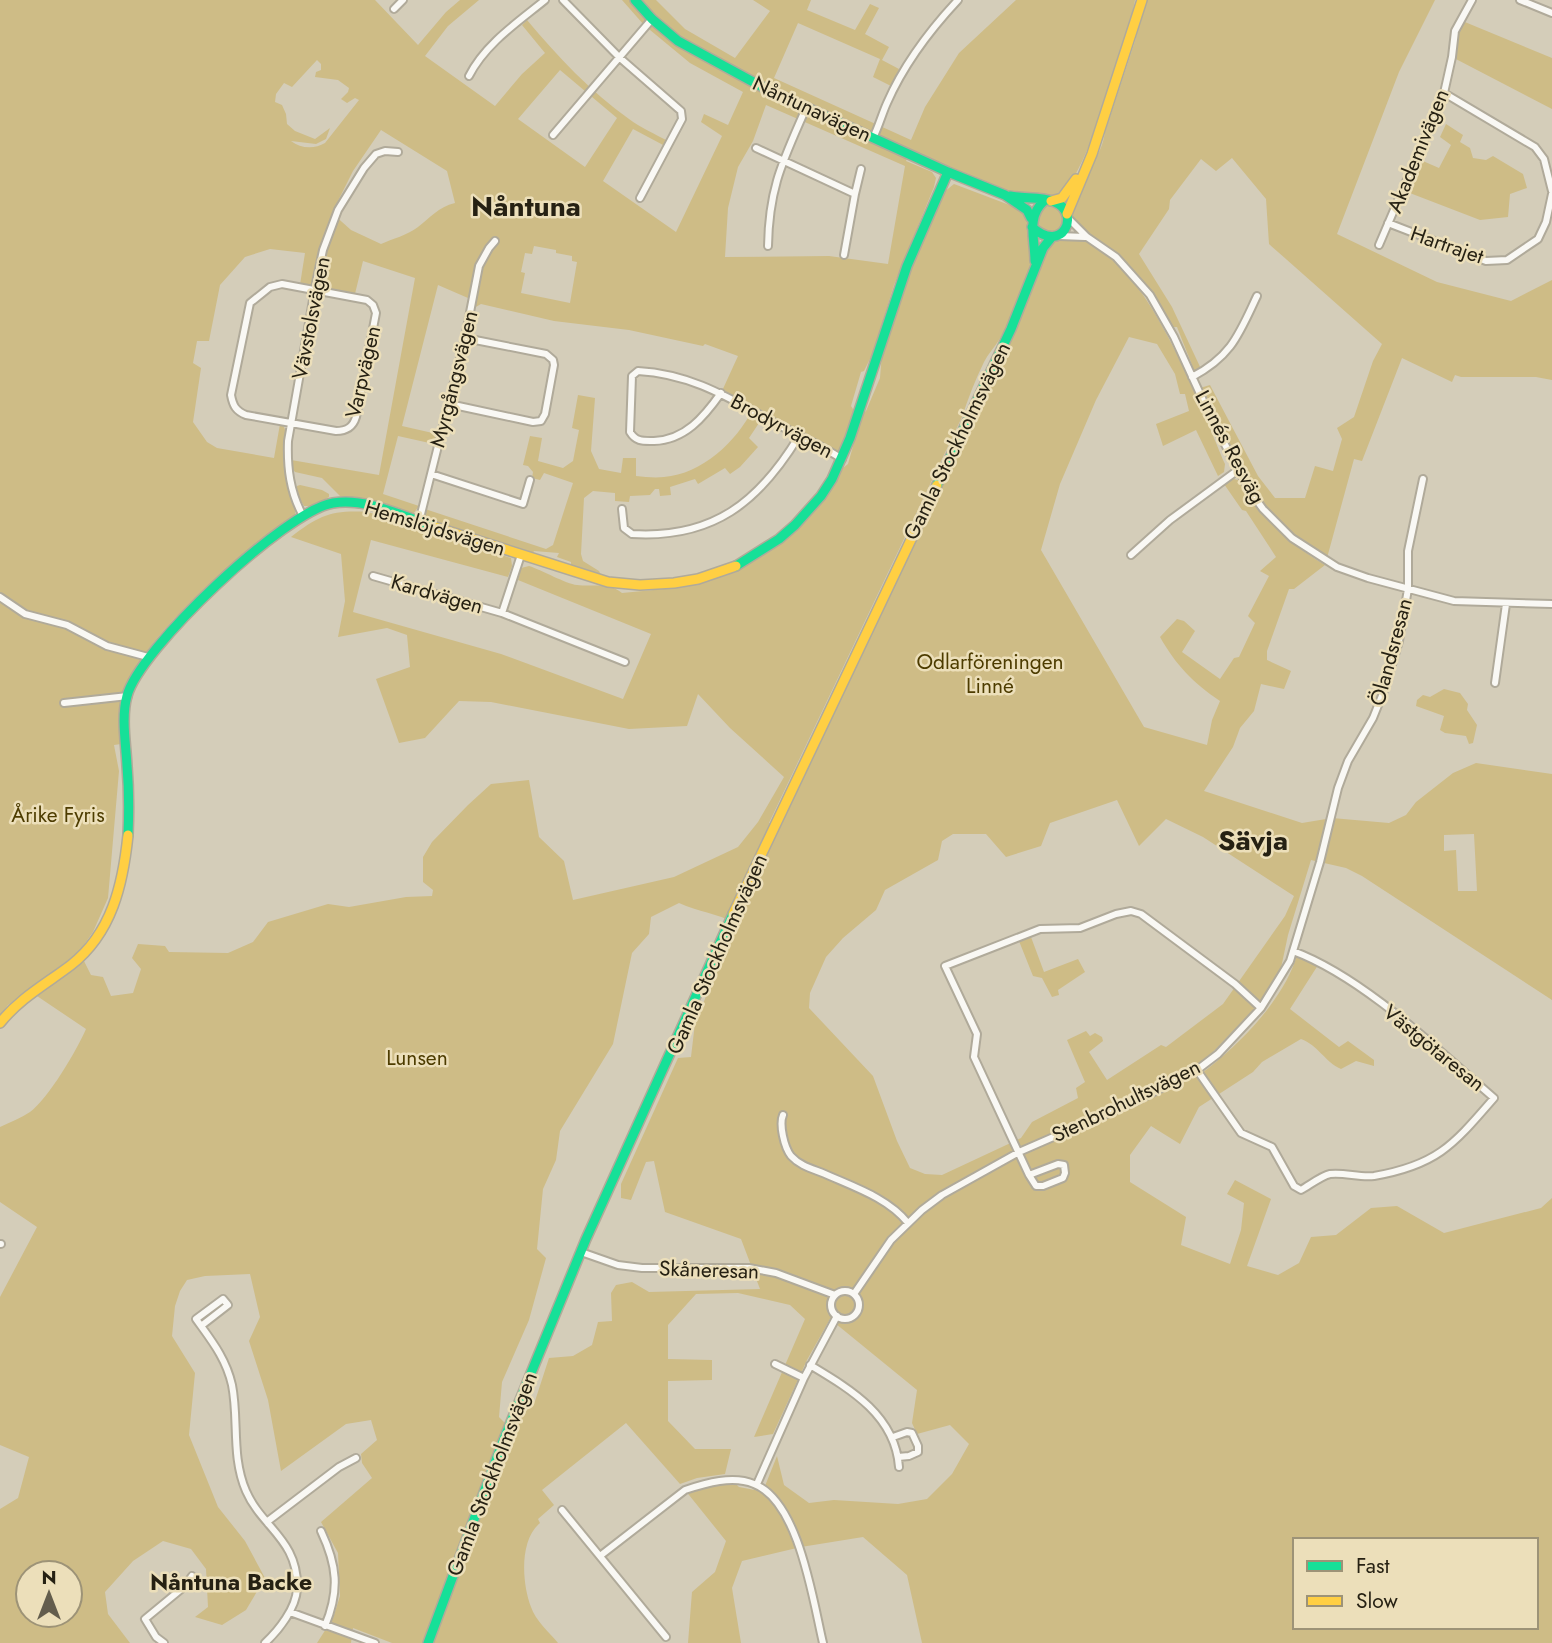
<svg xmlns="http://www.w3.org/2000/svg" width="1552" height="1643" font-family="Jost,sans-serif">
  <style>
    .green { fill: #cebc86; fill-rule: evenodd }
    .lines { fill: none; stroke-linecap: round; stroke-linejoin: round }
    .street-casing { stroke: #b0aa9a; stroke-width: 10 }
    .fast-casing { stroke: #b0aa9a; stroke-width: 12 }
    .slow-casing { stroke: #b0aa9a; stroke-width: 12 }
    .street { stroke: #f9f8f4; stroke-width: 6 }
    .fast { stroke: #16e098; stroke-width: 9 }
    .slow { stroke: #ffcf43; stroke-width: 9 }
    .labels { text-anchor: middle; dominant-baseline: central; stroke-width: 5; stroke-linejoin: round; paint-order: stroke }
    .street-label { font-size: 21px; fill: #262113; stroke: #ecdfba }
    .park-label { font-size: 21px; fill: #4d3c00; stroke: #ecdfba }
    .neighbourhood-label { font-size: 23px; font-weight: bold; fill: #262113; stroke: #ecdfba }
    .district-label { font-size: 28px; font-weight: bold; fill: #262113; stroke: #ecdfba }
  </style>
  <rect width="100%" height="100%" fill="#d4cdb9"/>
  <!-- green -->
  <path class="green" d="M0,0H375L418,45L446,12L460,0H479L448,26L425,56L495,106L522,74L545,53L522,25L527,20C557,56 591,92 629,119C641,128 655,134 668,141L665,146L633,129L603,181L676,232L722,136L701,122L704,114L728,125L743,92L690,63L644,25L622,0H656L685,29L735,58L770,11L753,0H811L807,10L855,30L870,4L879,8L865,34L889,47L882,60L899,69L891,86L873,77L880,59L798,23L774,78L911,140L925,107L959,53L1016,0H1135C1130,30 1083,190 1057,196C1015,205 949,168 910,152L906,161L932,172L936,178L934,187L894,285L873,353L864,371L861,372L851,406L855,412L843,447L837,451L765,414L749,438L758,447L740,467L730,474L725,468L698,484L695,479L670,487L671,495L660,496L659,489H655L650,495L630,496L629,502L615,501V493L593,491L584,498L581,554L583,561L599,571L602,577L581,572L571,566V562L557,557L559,553L534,551L532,554L429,521L424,514L425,509L546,549L553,545L573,483L544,473L540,480L532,478L533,472L528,466L523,465L530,436L542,438L538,461L563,468L573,461L579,430L572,428L578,395L595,398L591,451L599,469L621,473L623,458H636V476C645,477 655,478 664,477C702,474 736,442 753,409L722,391L738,356L705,344L703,346L629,330L554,321L481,304L474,308L468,298L438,285L402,426L437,434L434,444L398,436L383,494L419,506L413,514H409L379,504L340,496L322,478L295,472L291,467V460L379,475L415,278L363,261L353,302L299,291L305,253L270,249L245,257L220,285L209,341H197L193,363L201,368L193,422L207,442L217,448L274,458L280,424L283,425C290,437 283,452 284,465C285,482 297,499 295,516C280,530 260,542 243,555C212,579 138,649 127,686C121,705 126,725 121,744L114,745L119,771L108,898L93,932L79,952L8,1005L0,1016ZM317,60L321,64V70L316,72L315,77L338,80L349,88L348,92L341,99L347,103L355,98L359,100L325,143C315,149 301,149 291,141L316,144L326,139L330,128L315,139L295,131L287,124L286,114L282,105L275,102L276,94L284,83L292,87ZM560,70L617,118L585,167L518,119ZM766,105L905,166L888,264L829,256L725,257L728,208L738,167L753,141ZM381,130L447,171L455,203C438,207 430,218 418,227C408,235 392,239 381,244L351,230L332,213L353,171ZM534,246L556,250V253L572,256V261L577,262L570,303L521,293L525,273L521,272L525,253L532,254Z
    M1145,0H1435L1399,72L1337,234L1437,282L1511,301L1552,280V380L1536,377H1461L1455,375L1452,382L1402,358L1362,461L1354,459L1327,558C1307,545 1288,532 1272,515C1238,481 1221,431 1200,388L1210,385L1258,476L1275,498H1305L1315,466L1333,471L1342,439L1337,428L1354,417L1373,361L1382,344L1269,244L1266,199L1232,158L1216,171L1201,159L1170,200L1169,209L1139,254L1172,307L1202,371H1195L1189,367L1192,365L1177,327H1173C1155,298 1136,271 1110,249C1097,238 1073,231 1072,212C1078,198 1082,181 1089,168C1098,153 1102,150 1105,132L1135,41Z
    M1460,20L1552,58V109L1452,57Z
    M1446,124L1463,135L1460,142L1470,148L1473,158L1486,160L1493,156L1523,174L1527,188L1510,194L1508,217L1480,220L1402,190L1416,158L1439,168L1451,145L1440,137Z
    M954,184L1020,209C1049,243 1019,307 999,340C994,348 988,354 984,362C975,380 968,399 962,417L769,823L782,824L809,760L1037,278C1043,256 1044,239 1071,239C1139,238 1202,410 1225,464L1224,472L1218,476L1196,430L1163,446L1156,424L1189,411L1185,394H1180L1175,374L1157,344L1129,337L1096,400L1060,484L1041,550L1144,727L1207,745L1212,720L1220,701C1193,683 1176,665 1160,637L1177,619L1184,621L1195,631L1182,652L1220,679L1234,658L1239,657L1255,623L1248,616L1269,576L1260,571L1276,557L1246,511L1242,510L1224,484L1234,479L1238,480C1262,519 1286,541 1325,565L1294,589H1289L1267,651V660L1291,671L1284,689L1261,684L1254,711L1240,728L1233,747L1204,791L1302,823L1332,818L1389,823L1406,815L1416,802L1453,773L1476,763L1552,774V1000L1362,876L1346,868L1311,860L1288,935L1281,968L1260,1003L1213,1052L1193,1068L1211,1092L1202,1073C1239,1045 1284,1000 1297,955L1320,962L1290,1009L1339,1047L1348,1041L1374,1060V1066L1356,1061L1341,1069C1325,1062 1318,1045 1301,1039L1262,1062L1253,1072L1199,1107L1180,1144L1151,1126L1130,1155V1182L1186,1217L1181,1245L1230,1264L1241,1230L1244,1203L1227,1194L1235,1180L1271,1199L1247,1266L1278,1275L1299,1263L1311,1237L1336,1235L1371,1208L1397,1206L1444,1233L1541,1208L1552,1198V1643H922L907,1575L863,1537L801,1547L742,1561L732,1588L741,1643H688L692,1592L715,1572L726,1541L685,1490L732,1480L739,1487L766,1492L765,1486L777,1456L784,1485L809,1503L834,1500L898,1504L927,1499L952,1474L969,1444L950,1425L917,1434L912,1423L917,1390L830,1319L807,1360L773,1434L754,1437L805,1319L790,1305L738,1293L696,1294L668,1325V1359L712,1360V1380L668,1381V1421L695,1449H731L725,1474L697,1478L680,1484L626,1423L542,1490L554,1505L538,1519L540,1523C519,1540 522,1584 531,1607C535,1620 550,1633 558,1643H392L353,1628L351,1643H317L333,1618L340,1596L338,1553L321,1522L372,1478L362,1463L361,1454L377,1440L371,1420L346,1424L281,1471L268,1400L249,1341L260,1317L250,1274L205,1276L187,1280L180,1291L175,1306L172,1336L195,1373L189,1435L218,1507L245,1541L265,1578L246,1610L222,1625L195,1617L208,1607L206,1569L191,1549L163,1541L133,1561L105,1592L108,1614L130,1643H0V1509L18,1498L29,1457L0,1445V1297L37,1227L0,1202V1127C10,1122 21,1118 30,1112C48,1099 77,1050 86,1029L34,994L84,961L91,975L103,977L111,996L133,993L141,969L132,958L138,944L165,946L169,952L228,953L253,942L268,922L328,904L349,907L406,897L432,896L433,890L423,882V857L432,842L468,805L491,784L529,780L539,837L564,861L573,900L674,877L738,847L758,822L784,777L730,728L698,694L687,726L629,729L491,702L459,701L425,738L399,743L376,679L410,667L407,635L387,628L338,637L345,601L341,554L291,537C320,515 331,510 368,512L511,558L512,566L508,577L371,540L353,612L501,654L623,699L651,634L518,580L521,568L529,566C542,570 566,584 577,585C593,587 609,582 622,593L685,587L705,582L756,560L792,534L808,519L826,498L843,468L848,464L862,414L866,411L880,378L882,353L908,274L944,192ZM1117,800L1139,846L1166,819L1203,837L1294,896L1285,916L1223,1004L1166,1047L1161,1045L1107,1080L1089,1052L1103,1041L1102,1037L1095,1033L1090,1036L1086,1031L1067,1040L1085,1082L1076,1088L1078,1098L1032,1122L1021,1138L942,1175L925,1174L910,1168L897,1141L873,1076L809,1008L810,993L826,957L843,938L876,910L885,890L938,860L942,841L953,834H986L1006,857L1041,846L1050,823ZM1474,834L1477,891H1458L1456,850L1444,851V835ZM679,903C698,912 718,913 736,924L695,1023L691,1057L678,1058L621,1184V1198L631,1200L646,1162L654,1161L665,1212L741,1239L760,1289L649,1292L632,1282L616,1285L611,1293L612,1321L598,1322L592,1345L573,1356L549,1358L535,1401L524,1413L514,1432L499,1417L502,1382L529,1320L546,1258L537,1249L543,1189L556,1160L560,1131L613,1044L632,953L649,934L651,917ZM1295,1540H1536V1627H1295ZM28,1573H70V1615H28Z
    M1036 219a14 14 0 1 1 28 0a14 14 0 1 1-28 0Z
    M300,485L322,490L329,494V497L313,506H304L296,493L297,486Z
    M1444,689L1460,693L1468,704L1467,710L1477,725L1473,743L1469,744L1466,736L1445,733L1440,730L1444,716L1416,706L1417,700L1423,695L1430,697Z
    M1031,937L1044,972L1078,959L1085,972L1058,990L1059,995L1052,997L1042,978L1033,976L1019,941Z"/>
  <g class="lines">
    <defs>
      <path id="street" d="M563,0L620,58L681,111L682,119L640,198
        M1520,0L1552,13
        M394,9L403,0
        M469,76C485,44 518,22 545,0
        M1444,93L1535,147L1544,159L1552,191
        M553,135L652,19
        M873,138C879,126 882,114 887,103C904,64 929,31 958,0
        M756,148L855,194L844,255
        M855,194L861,169
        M1069,219L1087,237L1116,257L1150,295L1174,337L1212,420L1249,490L1263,509L1292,538L1337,567L1368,578L1454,601L1552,604
        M1388,223L1486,261L1507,260L1538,239L1546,222L1552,194
        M1059,236L1085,237
        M1379,245L1444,93L1452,57L1455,31L1472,0
        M768,246C769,187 783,161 806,108
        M282,284L367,300L373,305L376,313L356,417C353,427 347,431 336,431L246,415C236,411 233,406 231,395L250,303L270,287Z
        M1192,377C1232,356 1239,334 1257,296
        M721,393C704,417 685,440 654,441C643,441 636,442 630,432L632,376L638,371C692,374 729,398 775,423C797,435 821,445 842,459
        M449,404L533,422L541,421L545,414L554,365L553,360L546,354L465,338
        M431,474L523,504L530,480
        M622,509L624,528L632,534C713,539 759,502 799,436
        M303,516C290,492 287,468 288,441L316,283L323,250L338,210L364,168L376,154L385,151L398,152
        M419,522L465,338L479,266L489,248L495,241
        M1131,555L1170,520L1238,470
        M373,576L502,613L625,662
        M0,597L25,614L67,625L107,646L148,657
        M502,613L521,555
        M1495,683L1506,604
        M64,703L128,696
        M1197,1070L1241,1133L1272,1147L1294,1186L1301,1190C1310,1185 1321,1176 1330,1174C1344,1172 1360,1178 1374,1176C1438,1165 1454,1144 1494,1098C1437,1049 1363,977 1293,951
        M783,1115C779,1124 784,1147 791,1156C800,1166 813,1169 825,1174C854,1187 888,1198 908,1223
        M1029,1175L1036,1186H1043L1063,1178L1065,1173L1064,1165L1058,1164L1029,1175L974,1057L977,1034L945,966L1040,929L1080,928L1116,914L1131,911L1141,914L1235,984L1261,1008
        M0,1244H1
        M581,1252L618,1265L642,1268H749L776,1273L835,1295
        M831 1305a14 14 0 1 1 28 0a14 14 0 1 1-28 0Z
        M854,1294L891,1240L922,1210L942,1195L1019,1152L1136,1101L1197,1070L1218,1054L1261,1008L1290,961L1320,862L1338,788L1348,761L1373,718L1385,688L1399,641L1408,589V551L1423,479
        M201,1326L228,1305L223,1299L196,1319C211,1340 226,1358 232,1385C239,1420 231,1456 246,1491C262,1528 299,1540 297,1589C296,1608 279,1630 265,1643
        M775,1364L804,1378
        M810,1365C850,1389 895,1415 899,1467
        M893,1437L907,1432L912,1433L918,1446V1452L909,1456L898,1457
        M757,1484L804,1378L837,1316
        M562,1510L666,1637
        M268,1521L339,1467L356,1458
        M321,1531C337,1565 340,1590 325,1626
        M600,1556L685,1490C706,1483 733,1475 754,1484C799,1501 813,1601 823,1643
        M290,1612L375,1643
        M164,1643L156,1637L145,1619L185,1586L192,1576"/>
      <path id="fast" d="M635,0L652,19L678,41L768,90L948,172L1005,195L1027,210L1031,218
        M1010,196C1024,199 1041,196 1055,202C1081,213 1063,255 1032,227
        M1035,261C1035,239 1026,217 1044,201
        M937,485L1011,329L1043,248L1051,238
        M736,566L779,539L795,525L821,496L832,479L850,438L907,266L948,172
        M128,835C129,812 129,789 127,766C126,744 121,718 127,696C139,649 285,511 333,503C366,497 404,517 435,527
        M428,1643L502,1444L586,1239L733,914"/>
      <path id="slow" d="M1051,201L1062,198L1076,179
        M1067,214L1092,154L1142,0
        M435,527L608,582L640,585L674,583L698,579L736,566
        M733,914L937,485
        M0,1023C20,998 46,984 71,965C112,933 123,884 128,835"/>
    </defs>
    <!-- street casing -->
    <use href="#street" class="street-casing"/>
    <!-- fast casing -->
    <use href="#fast" class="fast-casing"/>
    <!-- slow casing -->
    <use href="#slow" class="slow-casing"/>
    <!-- street -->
    <use href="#street" class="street"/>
    <!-- fast -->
    <use href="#fast" class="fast"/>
    <!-- slow -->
    <use href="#slow" class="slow"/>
  </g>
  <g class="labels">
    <!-- street labels -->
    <g class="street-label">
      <text transform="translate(812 109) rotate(25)">Nåntunavägen</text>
      <text transform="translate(1418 151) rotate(-68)">Akademivägen</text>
      <text transform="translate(1447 245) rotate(19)">Hartrajet</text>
      <text transform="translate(311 318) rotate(-79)">Vävstolsvägen</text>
      <text transform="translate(363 372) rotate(-77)">Varpvägen</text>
      <text transform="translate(454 379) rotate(-76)">Myrgångsvägen</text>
      <text transform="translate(782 426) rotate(28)">Brodyrvägen</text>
      <text transform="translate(957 441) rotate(-64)">Gamla Stockholmsvägen</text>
      <text transform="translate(1230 447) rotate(62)">Linnés Resväg</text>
      <text transform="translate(435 528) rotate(17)">Hemslöjdsvägen</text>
      <text transform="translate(437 594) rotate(16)">Kardvägen</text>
      <text transform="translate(1391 652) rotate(-75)">Ölandsresan</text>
      <text transform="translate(717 954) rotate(-66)">Gamla Stockholmsvägen</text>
      <text transform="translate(1434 1048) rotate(39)">Västgötaresan</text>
      <text transform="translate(1126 1101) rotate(-26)">Stenbrohultsvägen</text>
      <text transform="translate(709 1270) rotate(2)">Skåneresan</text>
      <text transform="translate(492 1474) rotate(-69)">Gamla Stockholmsvägen</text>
    </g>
    <!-- park labels -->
    <g class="park-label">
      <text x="990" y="662">Odlarföreningen<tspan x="990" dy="24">Linné</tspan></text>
      <text x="58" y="815">Årike Fyris</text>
      <text x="417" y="1058">Lunsen</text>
    </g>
    <!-- neighbourhood labels -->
    <g class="neighbourhood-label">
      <text x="231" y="1582">Nåntuna Backe</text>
    </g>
    <!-- district labels -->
    <g class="district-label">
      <text x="526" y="206">Nåntuna</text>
      <text x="1253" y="840">Sävja</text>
    </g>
  </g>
  <!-- legend -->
  <rect x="1293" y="1538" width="245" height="91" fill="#ecdfba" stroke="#9d9377" stroke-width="2"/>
  <rect x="1307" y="1561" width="35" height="10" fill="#16e098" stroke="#9d9377" stroke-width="2"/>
  <text x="1356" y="1573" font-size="21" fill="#262113">Fast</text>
  <rect x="1307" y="1596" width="35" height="10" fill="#ffcf43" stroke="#9d9377" stroke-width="2"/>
  <text x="1356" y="1608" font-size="21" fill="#262113">Slow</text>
  <!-- north arrow -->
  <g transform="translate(49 1594)"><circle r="33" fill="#ecdfba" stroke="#9d9377" stroke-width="2"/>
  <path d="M0-5L12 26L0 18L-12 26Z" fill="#635d4d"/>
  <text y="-10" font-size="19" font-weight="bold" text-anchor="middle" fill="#262113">N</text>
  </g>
</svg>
